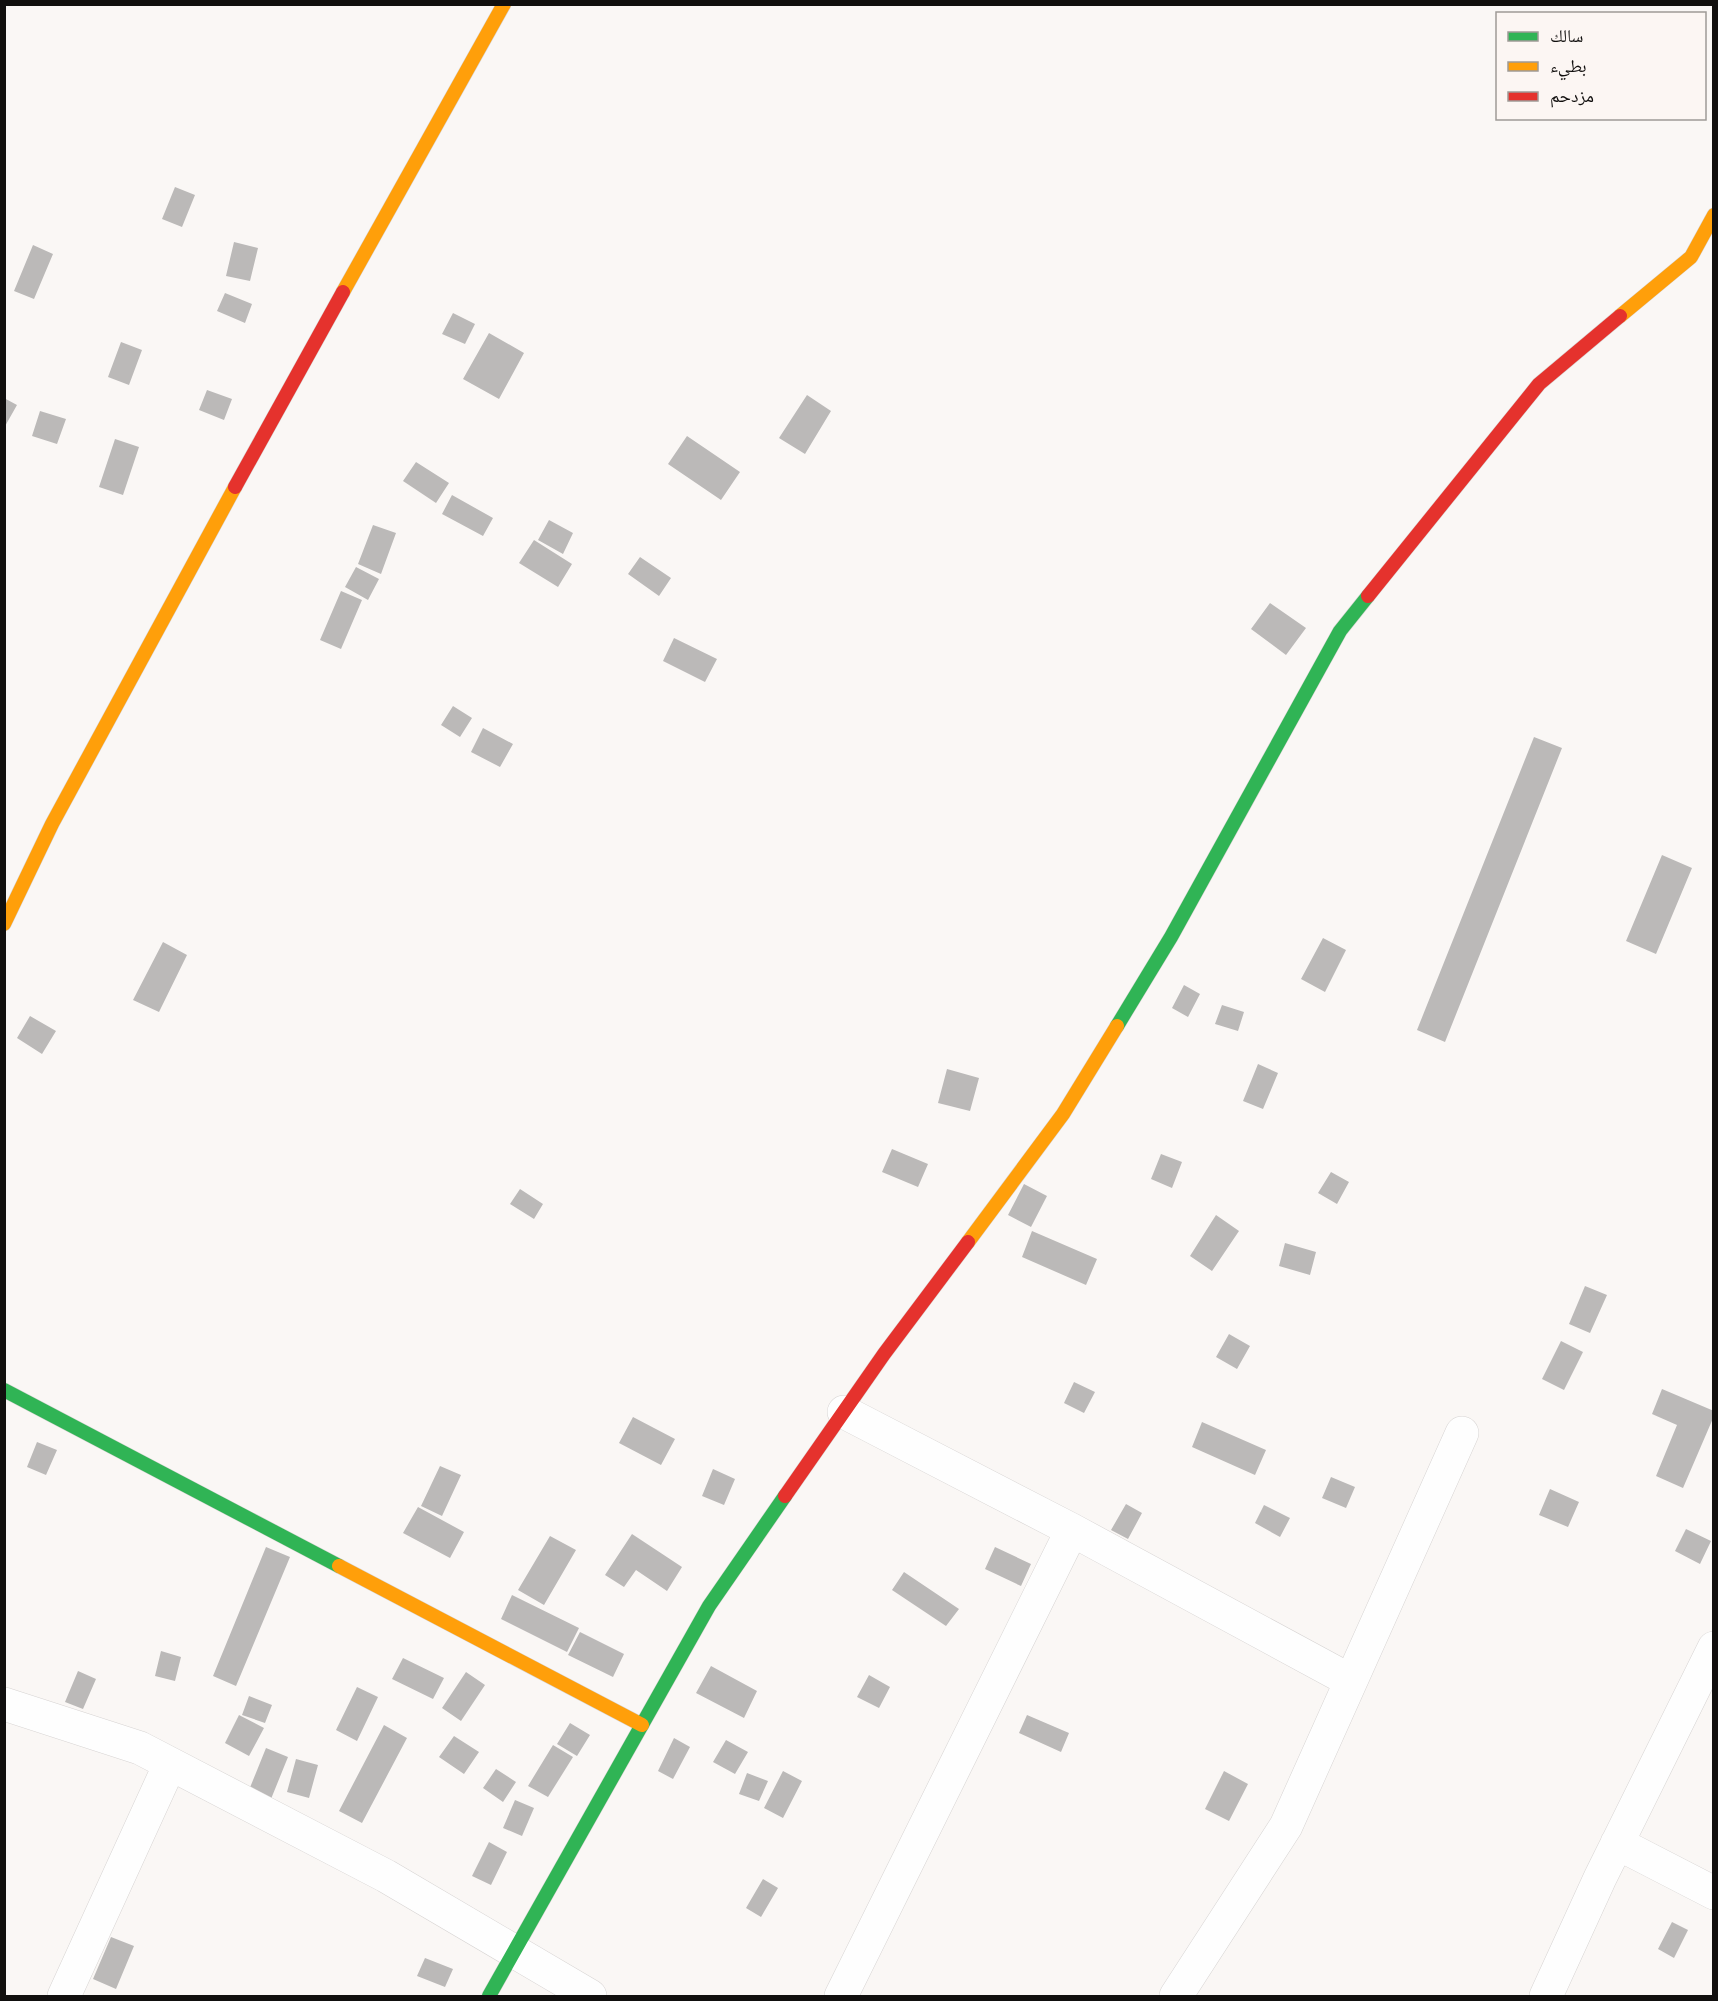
<svg xmlns="http://www.w3.org/2000/svg" width="1718" height="2001" font-family="'Fira Sans','Noto Naskh Arabic',sans-serif">
  <style>
    .building { fill: #bbb9b8 }
    .lines { fill: none; stroke-linecap: round; stroke-linejoin: round }
    .street-casing { stroke: #d7d4d3; stroke-width: 34 }
    .fast-casing { stroke: #d7d4d3; stroke-width: 15 }
    .slow-casing { stroke: #d7d4d3; stroke-width: 15 }
    .jam-casing { stroke: #d7d4d3; stroke-width: 15 }
    .street { stroke: #fefefe; stroke-width: 33 }
    .fast { stroke: #30b455; stroke-width: 14 }
    .slow { stroke: #ff9f0a; stroke-width: 14 }
    .jam { stroke: #e5322d; stroke-width: 14 }
  </style>
  <rect width="100%" height="100%" fill="#faf7f5"/>
  <!-- building -->
  <path class="building" d="M175,187L195,195L182,227L162,219Z
    M234,242L258,248L250,281L226,276Z
    M33,245L53,254L34,299L14,291Z
    M225,293L252,304L245,323L217,311Z
    M453,313L475,324L465,344L442,334Z
    M489,333L524,353L499,399L463,379Z
    M121,342L142,350L129,385L108,377Z
    M207,390L232,399L224,420L199,410Z
    M807,395L831,411L805,454L779,438Z
    M4,398L17,405L4,428Z
    M40,411L66,419L57,444L32,436Z
    M687,436L740,472L721,500L668,464Z
    M115,439L139,447L123,495L99,487Z
    M416,462L449,483L436,503L403,481Z
    M452,495L493,518L483,536L442,514Z
    M549,520L573,533L563,554L538,540Z
    M373,525L396,533L381,574L358,564Z
    M534,540L572,564L558,587L519,563Z
    M640,557L671,578L659,596L628,574Z
    M356,567L379,579L368,600L345,587Z
    M341,591L362,600L341,649L320,640Z
    M1270,603L1306,628L1286,655L1251,629Z
    M674,638L717,659L705,682L663,661Z
    M453,706L472,718L460,737L441,725Z
    M483,728L513,744L500,767L471,752Z
    M1534,737L1562,748L1445,1042L1417,1030Z
    M1662,855L1692,868L1656,954L1626,941Z
    M1323,938L1346,950L1325,992L1301,979Z
    M163,942L187,955L159,1012L133,1000Z
    M1184,985L1200,994L1188,1017L1172,1008Z
    M1222,1005L1244,1012L1238,1031L1215,1024Z
    M30,1016L56,1031L42,1054L17,1038Z
    M1258,1064L1278,1073L1263,1109L1243,1101Z
    M947,1069L979,1078L970,1111L938,1103Z
    M892,1149L928,1164L918,1187L882,1172Z
    M1161,1154L1182,1162L1172,1188L1151,1179Z
    M1331,1172L1349,1182L1337,1204L1318,1193Z
    M1024,1184L1047,1196L1031,1227L1008,1215Z
    M520,1189L543,1204L534,1219L510,1204Z
    M1216,1215L1239,1231L1212,1271L1190,1256Z
    M1032,1231L1097,1259L1086,1285L1022,1257Z
    M1285,1243L1316,1252L1310,1275L1279,1266Z
    M1585,1286L1607,1295L1590,1333L1569,1324Z
    M1229,1334L1250,1346L1237,1369L1216,1357Z
    M1561,1341L1583,1352L1564,1390L1542,1379Z
    M1074,1382L1095,1392L1084,1413L1064,1403Z
    M1662,1389L1714,1411V1416L1683,1488L1656,1476L1677,1425L1652,1414Z
    M633,1417L675,1439L661,1465L619,1443Z
    M1202,1422L1266,1450L1255,1475L1192,1447Z
    M37,1442L57,1450L46,1475L27,1467Z
    M440,1466L461,1475L442,1516L421,1506Z
    M713,1469L735,1479L724,1505L702,1496Z
    M1331,1477L1355,1487L1346,1508L1322,1498Z
    M1550,1489L1579,1502L1568,1527L1539,1515Z
    M1126,1504L1142,1513L1128,1539L1111,1530Z
    M1264,1505L1290,1518L1280,1537L1255,1523Z
    M418,1507L464,1532L450,1558L403,1533Z
    M1686,1529L1711,1541L1700,1564L1675,1551Z
    M632,1534L682,1567L667,1591L636,1570L624,1587L605,1575Z
    M550,1536L576,1550L544,1605L518,1590Z
    M266,1547L290,1557L236,1686L213,1676Z
    M995,1547L1031,1564L1021,1586L985,1569Z
    M904,1572L959,1609L946,1626L892,1590Z
    M512,1595L579,1628L567,1652L501,1619Z
    M580,1632L624,1654L613,1677L568,1655Z
    M161,1651L181,1657L175,1681L155,1676Z
    M403,1658L444,1678L433,1699L392,1679Z
    M711,1666L757,1691L744,1718L696,1693Z
    M78,1671L96,1679L83,1709L65,1702Z
    M466,1672L485,1685L461,1721L442,1708Z
    M869,1675L890,1687L879,1708L857,1697Z
    M357,1687L378,1697L357,1741L336,1730Z
    M249,1696L272,1705L265,1723L242,1715Z
    M239,1715L264,1728L249,1756L225,1743Z
    M1027,1715L1069,1733L1061,1752L1019,1733Z
    M570,1723L590,1735L577,1756L557,1744Z
    M384,1725L407,1738L362,1823L339,1811Z
    M454,1736L479,1752L464,1774L439,1757Z
    M674,1738L690,1747L673,1779L658,1771Z
    M726,1740L748,1752L735,1774L713,1762Z
    M553,1745L573,1757L548,1797L528,1786Z
    M266,1748L288,1757L271,1799L249,1790Z
    M296,1759L318,1765L309,1798L287,1792Z
    M496,1769L516,1782L503,1802L483,1788Z
    M783,1771L802,1781L783,1818L764,1808Z
    M1224,1771L1248,1784L1229,1821L1205,1809Z
    M747,1773L768,1781L759,1801L739,1794Z
    M515,1800L534,1808L522,1836L503,1828Z
    M489,1842L507,1852L491,1885L472,1876Z
    M763,1879L778,1888L761,1917L746,1908Z
    M1672,1922L1688,1930L1674,1958L1658,1949Z
    M111,1937L134,1946L116,1989L93,1979Z
    M425,1958L453,1969L445,1987L417,1976Z"/>
  <g class="lines">
    <defs>
      <path id="street" d="M844,1412L1072,1530L1351,1681
        M4,1704L140,1748L386,1876L590,1996
        M1617,1843L1714,1893
        M64,1996L170,1764
        M841,1996L1072,1530
        M1176,1996L1286,1826L1462,1433
        M1546,1996L1600,1878L1714,1648"/>
      <path id="fast" d="M1117,1026L1171,937L1340,631L1368,596
        M4,1390L339,1566
        M489,1996L709,1606L785,1496"/>
      <path id="slow" d="M343,292L504,4
        M1620,316L1691,257L1714,215
        M4,924L52,824L235,487
        M968,1242L1063,1114L1117,1026
        M339,1566L642,1725"/>
      <path id="jam" d="M235,487L343,292
        M1368,596L1539,384L1620,316
        M785,1496L884,1354L968,1242"/>
    </defs>
    <!-- street casing -->
    <use href="#street" class="street-casing"/>
    <!-- fast casing -->
    <use href="#fast" class="fast-casing"/>
    <!-- slow casing -->
    <use href="#slow" class="slow-casing"/>
    <!-- jam casing -->
    <use href="#jam" class="jam-casing"/>
    <!-- street -->
    <use href="#street" class="street"/>
    <!-- fast -->
    <use href="#fast" class="fast"/>
    <!-- slow -->
    <use href="#slow" class="slow"/>
    <!-- jam -->
    <use href="#jam" class="jam"/>
  </g>
  <!-- border -->
  <rect width="1718" height="2001" fill="none" stroke="#110f0e" stroke-width="12"/>
  <!-- legend -->
  <rect x="1496" y="12" width="210" height="108" fill="#fcf6f3" stroke="#9e9a97" stroke-width="1.5"/>
  <rect x="1508" y="32" width="30" height="9" fill="#30b455" stroke="#9e9a97" stroke-width="1.5"/>
  <text x="1550" y="42" font-size="18" fill="#110f0e">سالك</text>
  <rect x="1508" y="62" width="30" height="9" fill="#ff9f0a" stroke="#9e9a97" stroke-width="1.5"/>
  <text x="1550" y="72" font-size="18" fill="#110f0e">بطيء</text>
  <rect x="1508" y="92" width="30" height="9" fill="#e5322d" stroke="#9e9a97" stroke-width="1.5"/>
  <text x="1550" y="102" font-size="18" fill="#110f0e">مزدحم</text>
</svg>
